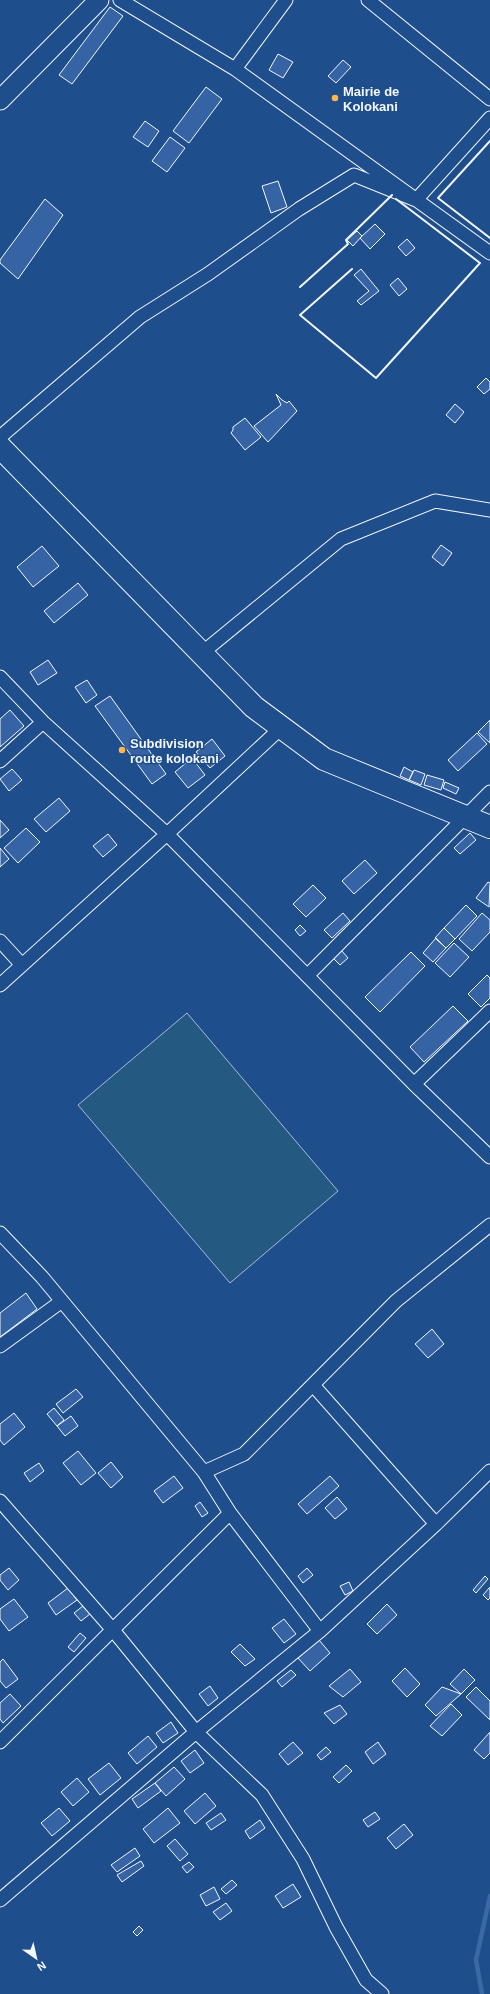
<svg xmlns="http://www.w3.org/2000/svg" width="490" height="1994" font-family="Helvetica,sans-serif">
  <style>
    .green { fill: #245a82; stroke: #a8bbd7 }
    .lines { fill: none; stroke-linecap: round; stroke-linejoin: round }
    .stream { stroke: #3b69a3; stroke-width: 4.5 }
    .building { fill: #3563a3; stroke: #f2f6ff }
    .street-casing { stroke: #f2f6ff; stroke-width: 15 }
    .secondary-casing { stroke: #f2f6ff; stroke-width: 21 }
    .highway-casing { stroke: #f2f6ff; stroke-width: 24 }
    .street { stroke: #1f4e8c; stroke-width: 13 }
    .secondary { stroke: #1f4e8c; stroke-width: 19 }
    .highway { stroke: #1f4e8c; stroke-width: 22 }
    .wall { stroke: #f2f6ff; stroke-width: 2 }
    .poi-dot { fill: #ffb74d; stroke: #1f4e8c; stroke-width: 1.5 }
    .labels { text-anchor: middle; dominant-baseline: central; stroke-width: 3; stroke-linejoin: round; paint-order: stroke }
    .poi-label { font-size: 13px; font-weight: bold; fill: #f2f6ff; stroke: #1f4e8c; text-anchor: start }
  </style>
  <rect width="100%" height="100%" fill="#1f4e8c"/>
  <!-- green -->
  <path class="green" d="M187,1013L338,1191L230,1283L78,1105Z"/>
  <g class="lines">
    <!-- stream -->
    <path class="stream" d="M482,1994L476,1960L490,1896"/>
  </g>
  <!-- building -->
  <path class="building" d="M110,7L123,16L72,84L59,75Z
    M278,54L293,62L283,78L269,70Z
    M343,60L351,67L336,83L328,76Z
    M206,87L222,99L189,143L173,131Z
    M145,121L159,131L148,147L133,137Z
    M170,137L185,148L167,172L152,161Z
    M278,181L287,207L271,213L262,186Z
    M45,199L63,215L18,279L0,263V260Z
    M375,224L385,234L370,249L360,238Z
    M357,231L362,236L353,246L347,240Z
    M407,239L415,248L406,256L398,247Z
    M361,269L379,291L361,305L357,301L369,291L354,275Z
    M398,278L407,289L399,296L390,285Z
    M486,378L490,382V389L484,394L477,387Z
    M276,394L282,400L287,403L289,401L297,411L268,442L254,426L281,405Z
    M455,404L464,412L455,423L446,415Z
    M245,418L261,437L245,450L231,433L233,430V427Z
    M441,545L452,553L443,566L432,557Z
    M42,546L59,566L33,587L17,567Z
    M78,583L88,595L54,623L44,611Z
    M48,660L57,673L38,685L30,672Z
    M87,680L97,695L86,703L75,687Z
    M110,696L166,774L152,784L95,706Z
    M10,710L24,726L0,747V719Z
    M490,720V743L478,732Z
    M477,733L487,744L458,771L448,760Z
    M212,739L225,756L210,768L196,752Z
    M192,758L205,775L188,788L175,772Z
    M404,767L413,772L409,780L400,776Z
    M12,769L22,780L9,791L0,779Z
    M414,770L425,774L421,785L409,780Z
    M427,775L444,780L441,790L424,785Z
    M445,782L459,788L456,794L443,788Z
    M59,798L70,811L46,832L34,819Z
    M0,820L9,830L0,838Z
    M26,828L40,842L18,863L4,848Z
    M470,833L476,840L460,854L454,848Z
    M108,834L117,845L103,857L93,846Z
    M0,848L9,859L0,867Z
    M365,860L377,873L354,894L342,881Z
    M488,882L490,883L489,907L476,898Z
    M313,885L326,898L306,917L293,904Z
    M466,905L477,916L455,939L444,928Z
    M343,913L350,921L332,938L324,930Z
    M482,913L490,920V932L472,951L459,939Z
    M300,925L306,931L300,936L295,930Z
    M444,928L455,939L446,948L435,938Z
    M436,938L446,948L433,962L423,953Z
    M454,943L469,957L450,977L435,963Z
    M341,950L348,958L340,965L332,957Z
    M411,952L425,966L380,1012L365,997Z
    M487,975L490,978V998L481,1007L468,994Z
    M453,1006L468,1021L424,1062L410,1047Z
    M26,1293L37,1309L0,1337V1313Z
    M432,1329L444,1344L428,1358L415,1344Z
    M76,1389L83,1397L63,1413L56,1404Z
    M54,1408L64,1420L57,1426L47,1414Z
    M14,1413L25,1427L4,1445L0,1440V1424Z
    M71,1416L78,1426L65,1436L57,1426Z
    M78,1451L96,1473L81,1485L63,1463Z
    M111,1462L123,1477L111,1488L98,1473Z
    M39,1463L44,1471L30,1482L24,1473Z
    M174,1476L183,1488L163,1503L154,1491Z
    M330,1476L339,1486L307,1514L298,1504Z
    M337,1497L347,1509L335,1519L325,1508Z
    M200,1502L208,1513L202,1517L195,1506Z
    M9,1568L19,1580L8,1590L0,1580V1575Z
    M307,1568L313,1575L303,1583L298,1576Z
    M485,1576L488,1579L476,1593L473,1590Z
    M349,1582L353,1591L345,1595L340,1586Z
    M490,1587V1598L488,1600L483,1595Z
    M68,1588L77,1600L56,1615L48,1603Z
    M14,1599L28,1617L9,1631L0,1619V1609Z
    M387,1604L397,1615L377,1634L367,1624Z
    M83,1606L90,1614L81,1621L74,1613Z
    M284,1619L296,1634L284,1643L272,1628Z
    M80,1633L86,1638L74,1652L68,1647Z
    M319,1640L330,1653L310,1671L298,1658Z
    M240,1644L255,1659L245,1666L231,1652Z
    M3,1659L18,1679L6,1688L0,1681V1662Z
    M405,1668L420,1684L407,1697L392,1681Z
    M350,1669L361,1682L343,1697L329,1686Z
    M464,1669L475,1680L461,1694L450,1684Z
    M291,1670L296,1675L282,1687L277,1681Z
    M210,1686L218,1698L208,1706L199,1694Z
    M442,1687L461,1694L436,1716L425,1705Z
    M476,1687L490,1701V1720L466,1697Z
    M10,1694L21,1706L3,1723L0,1719V1703Z
    M451,1704L462,1715L442,1736L430,1726Z
    M340,1705L347,1714L334,1724L324,1713Z
    M171,1722L178,1733L163,1743L156,1733Z
    M490,1732V1753L484,1759L474,1750Z
    M148,1736L157,1747L137,1764L128,1753Z
    M293,1742L303,1753L288,1765L279,1754Z
    M378,1742L386,1754L373,1764L365,1752Z
    M326,1747L331,1752L321,1760L317,1755Z
    M195,1750L204,1763L190,1773L181,1761Z
    M109,1763L121,1778L100,1795L88,1779Z
    M346,1765L352,1771L339,1783L333,1777Z
    M174,1767L185,1779L166,1796L155,1783Z
    M77,1778L89,1792L73,1806L61,1792Z
    M155,1783L161,1791L138,1808L132,1799Z
    M205,1793L216,1806L195,1824L184,1811Z
    M59,1808L70,1821L52,1836L41,1823Z
    M168,1808L180,1823L154,1843L143,1829Z
    M375,1812L380,1819L368,1827L363,1820Z
    M221,1813L226,1820L211,1830L206,1823Z
    M260,1820L265,1828L250,1839L245,1831Z
    M404,1824L413,1835L396,1849L387,1838Z
    M175,1839L188,1854L180,1861L167,1846Z
    M135,1848L140,1856L117,1872L111,1865Z
    M141,1861L144,1866L122,1882L117,1875Z
    M189,1862L194,1867L187,1873L182,1867Z
    M232,1880L237,1885L226,1894L221,1889Z
    M293,1884L301,1897L283,1908L275,1896Z
    M214,1887L220,1899L206,1906L200,1895Z
    M226,1903L232,1911L220,1920L213,1912Z
    M139,1926L143,1930L137,1936L133,1932Z"/>
  <g class="lines">
    <defs>
      <path id="street" d="M120,0L235,69L490,253
        M368,0L490,99
        M235,69L286,0
        M0,437L140,317L208,274L299,209L354,175L416,200L490,118
        M202,653L341,539L435,501L490,510
        M0,677L43,722L167,834L414,1084L490,1157
        M0,761L43,722
        M0,941L22,965
        M307,976L490,792
        M0,985L167,834L282,727
        M414,1084L490,1011
        M0,1233L42,1277L204,1472L230,1513L320,1631
        M0,1346L62,1301
        M313,1385L436,1524
        M204,1472L244,1454L396,1301L490,1225
        M0,1501L113,1630L196,1732L262,1795L303,1859L336,1927L366,1980L382,1994
        M0,1742L230,1513
        M0,1900L196,1732L320,1631L436,1524L490,1471"/>
      <path id="secondary" d="M0,100L99,0"/>
      <path id="highway" d="M0,447L254,707L324,759L490,827"/>
    </defs>
    <!-- street casing -->
    <use href="#street" class="street-casing"/>
    <!-- secondary casing -->
    <use href="#secondary" class="secondary-casing"/>
    <!-- highway casing -->
    <use href="#highway" class="highway-casing"/>
    <!-- street -->
    <use href="#street" class="street"/>
    <!-- secondary -->
    <use href="#secondary" class="secondary"/>
    <!-- highway -->
    <use href="#highway" class="highway"/>
    <!-- wall -->
    <path class="wall" d="M490,141L438,198L490,238
      M352,269L300,315L376,378L480,263L396,199
      M300,287L348,244L346,240L392,195"/>
  </g>
  <!-- markers -->
  <g class="poi-dot">
    <circle cx="335" cy="98" r="4"/>
    <circle cx="122" cy="750" r="4"/>
  </g>
  <g class="labels">
    <!-- poi labels -->
    <g class="poi-label">
      <text x="343" y="91">Mairie de<tspan x="343" dy="15">Kolokani</tspan></text>
      <text x="130" y="743">Subdivision<tspan x="130" dy="15">route kolokani</tspan></text>
    </g>
  </g>
  <!-- north arrow -->
  <g transform="translate(36 1958) rotate(146)" stroke="#1f4e8c" stroke-width="3" paint-order="stroke">
  <path d="M0-3L7 15L0 10L-7 15Z" fill="#f2f6ff"/>
  <text y="-6" font-size="11" font-weight="bold" text-anchor="middle" fill="#f2f6ff">N</text>
  </g>
</svg>
